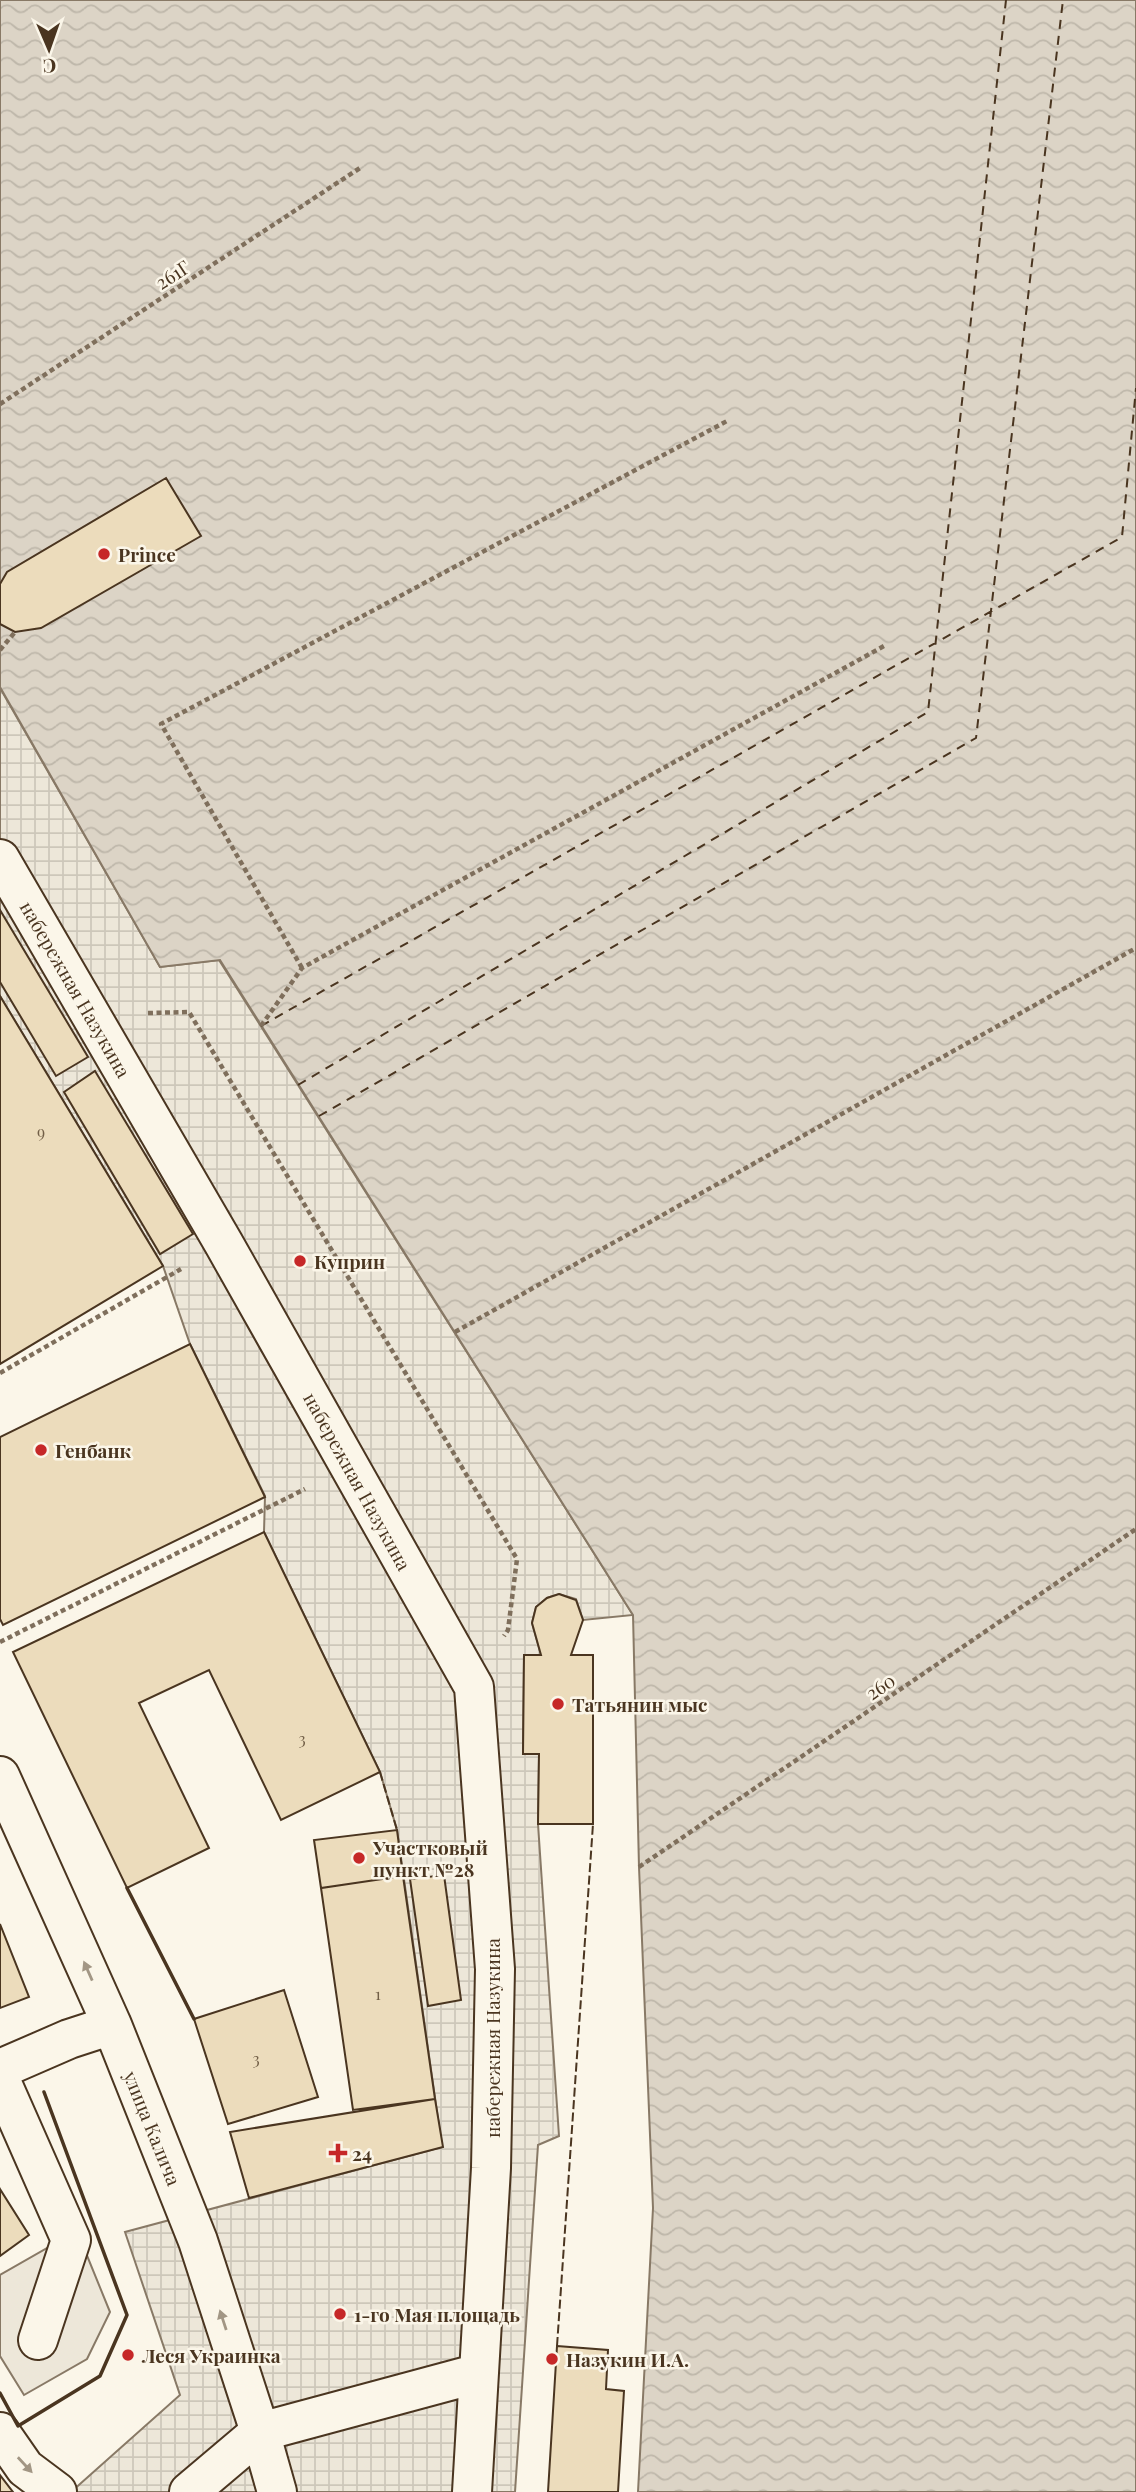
<svg xmlns="http://www.w3.org/2000/svg" width="1136" height="2492" font-family="'Playfair Display',serif">
  <style>
    .parking { fill: #ede7d9; stroke: #887966; stroke-width: 2 }
    .plaza { fill: url(#plaza-grid); stroke: #887966; stroke-width: 2 }
    .water { fill: url(#water-waves); stroke: #887966; stroke-width: 2 }
    .lines { fill: none; stroke-linecap: round; stroke-linejoin: round }
    .ferry { stroke: #4a3520; stroke-width: 2; stroke-dasharray: 9 7; stroke-linecap: butt }
    .building { fill: #ecdcbc; stroke: #4a3520; stroke-width: 2 }
    .minor-casing { stroke: #4a3520; stroke-width: 42 }
    .major-casing { stroke: #4a3520; stroke-width: 42 }
    .path { stroke: #7f6f5c; stroke-width: 4.5; stroke-dasharray: 5 3.5; stroke-linecap: butt }
    .minor { stroke: #fbf6e9; stroke-width: 38 }
    .major { stroke: #fbf6e9; stroke-width: 38 }
    .fence { stroke: #4a3520; stroke-width: 2; stroke-dasharray: 9 3.5; stroke-linecap: butt }
    .wall { stroke: #4a3520; stroke-width: 3.5 }
    .oneway { fill: #a29684 }
    .poi-dot { fill: #c62828; stroke: #fbf6e9; stroke-width: 2.5 }
    .labels { text-anchor: middle; dominant-baseline: central; stroke-width: 5; stroke-linejoin: round; paint-order: stroke }
    .number-label { font-size: 16px; fill: #725f47 }
    .street-label { font-size: 19px; fill: #4a3520; stroke: #fbf6e9 }
    .poi-label { font-size: 19px; font-weight: bold; fill: #4a3520; stroke: #fbf6e9; text-anchor: start }
  </style>
  <defs>
    <pattern id="plaza-grid" width="8" height="8" patternUnits="userSpaceOnUse" patternTransform="scale(1.75)"><rect width="8" height="8" fill="#ede7d9"/><path d="M0 4h8M4 0v8" fill="none" stroke="#cdc7ba"/></pattern>
    <pattern id="water-waves" width="16" height="10" patternUnits="userSpaceOnUse" patternTransform="scale(1.75)"><rect width="16" height="10" fill="#dcd4c6"/><path d="M0 5q4-4 8 0t8 0" fill="none" stroke="#beb7aa"/></pattern>
  </defs>
  <rect width="100%" height="100%" fill="#fbf6e9"/>
  <!-- parking -->
  <path class="parking" d="M77,2231L110,2312L87,2359L24,2395L0,2356V2275Z"/>
  <!-- plaza -->
  <path class="plaza" d="M0,688L160,967L219,960L633,1615L583,1620L576,1599L559,1594L547,1598L536,1607L532,1623L541,1655H524L523,1754H539L538,1824L559,2136L538,2145L515,2492H71L180,2395L125,2232L442,2147L397,1830L380,1772L264,1532L265,1496L190,1344L163,1266L0,996Z"/>
  <!-- water -->
  <path class="water" d="M0,0H1136V2492H638L653,2208L639,1867L633,1615L220,960L160,967L0,687Z"/>
  <g class="lines">
    <!-- ferry -->
    <path class="ferry" d="M261,1026L1122,537L1136,388
      M298,1085L928,712L1006,0
      M319,1116L976,738L1063,0"/>
  </g>
  <!-- building -->
  <path class="building" d="M166,478L201,536L41,628L15,632L0,624V584L7,572Z
    M0,910L88,1057L56,1076L0,982Z
    M0,996L163,1266L0,1364Z
    M95,1071L193,1234L160,1254L64,1092Z
    M190,1344L265,1497L3,1625L0,1619V1437Z
    M264,1532L380,1772L281,1820L209,1670L139,1703L209,1848L127,1888L13,1652Z
    M559,1594L576,1600L583,1620L571,1655H593V1824H538L539,1754H523L524,1655H541L532,1623L536,1607L547,1598Z
    M397,1830L403,1876L321,1888L314,1840Z
    M444,1875L461,2000L428,2006L410,1879Z
    M403,1876L435,2099L353,2110L321,1888Z
    M0,1924L29,1997L0,2008Z
    M284,1990L318,2097L228,2124L194,2019Z
    M435,2099L443,2147L249,2198L230,2132Z
    M0,2189L29,2235L0,2256Z
    M557,2346L608,2350L606,2389L624,2391L618,2492H548Z
    M0,2475L13,2492H0Z"/>
  <g class="lines">
    <defs>
      <path id="minor" d="M0,859L224,1244L474,1687L495,1969L491,2168L472,2492
        M0,1776L112,2025L198,2241L260,2432L479,2373
        M0,2069L69,2039L112,2025
        M0,2079L71,2240L38,2340
        M0,2432L25,2468L57,2492"/>
      <path id="major" d="M189,2492L260,2432L277,2492"/>
    </defs>
    <!-- minor casing -->
    <use href="#minor" class="minor-casing"/>
    <!-- major casing -->
    <use href="#major" class="major-casing"/>
    <!-- path -->
    <path class="path" d="M0,404L360,168
      M0,650L15,632
      M302,968L161,724L727,421
      M148,1013L189,1012L517,1559L508,1630L504,1636
      M261,1026L302,968L884,646
      M455,1332L1136,948
      M0,1373L181,1269
      M0,1642L305,1489
      M639,1867L1136,1529"/>
    <!-- minor -->
    <use href="#minor" class="minor"/>
    <!-- major -->
    <use href="#major" class="major"/>
    <!-- fence -->
    <path class="fence" d="M380,1772L397,1830
      M557,2346L593,1824"/>
    <!-- wall -->
    <path class="wall" d="M127,1888L194,2019
      M0,2393L18,2426L100,2376L127,2315L44,2092"/>
  </g>
  <!-- one-way arrows -->
  <defs><path id="oneway-solid" d="M-6-.8H1V-3.2L6.5 0L1 3.2V.8H-6Z" transform="scale(1.75)"/></defs>
  <g class="oneway">
    <use href="#oneway-solid" transform="translate(88 1971) rotate(-114)"/>
    <use href="#oneway-solid" transform="translate(223 2320) rotate(-108)"/>
    <use href="#oneway-solid" transform="translate(25 2465) rotate(47)"/>
  </g>
  <!-- markers -->
  <g class="poi-dot">
    <circle cx="104" cy="554" r="7"/>
    <circle cx="300" cy="1261" r="7"/>
    <circle cx="41" cy="1450" r="7"/>
    <circle cx="558" cy="1704" r="7"/>
    <circle cx="359" cy="1858" r="7"/>
    <path d="M334.5 2142.5h7v7h7v7h-7v7h-7v-7h-7v-7h7z"/>
    <circle cx="340" cy="2314" r="7"/>
    <circle cx="128" cy="2355" r="7"/>
    <circle cx="552" cy="2359" r="7"/>
  </g>
  <g class="labels">
    <!-- number labels -->
    <g class="number-label">
      <text x="41" y="1131">9</text>
      <text x="302" y="1738">3</text>
      <text x="378" y="1993">1</text>
      <text x="256" y="2058">3</text>
    </g>
    <!-- street labels -->
    <g class="street-label">
      <text transform="translate(172 274) rotate(-33)">261Г</text>
      <text transform="translate(76 989) rotate(60)">набережная Назукина</text>
      <text transform="translate(358 1481) rotate(61)">набережная Назукина</text>
      <text transform="translate(880 1686) rotate(-34)">260</text>
      <text transform="translate(492 2038) rotate(-90)">набережная Назукина</text>
      <text transform="translate(153 2128) rotate(68)">улица Калича</text>
    </g>
    <!-- poi labels -->
    <g class="poi-label">
      <text x="118" y="554">Prince</text>
      <text x="314" y="1261">Куприн</text>
      <text x="55" y="1450">Генбанк</text>
      <text x="572" y="1704">Татьянин мыс</text>
      <text x="373" y="1847">Участковый<tspan x="373" dy="22">пункт №28</tspan></text>
      <text x="352" y="2153">24</text>
      <text x="354" y="2314">1-го Мая площадь</text>
      <text x="142" y="2355">Леся Украинка</text>
      <text x="566" y="2359">Назукин И.А.</text>
    </g>
  </g>
  <!-- north arrow -->
  <g transform="translate(49 49) rotate(178)" stroke="#fbf6e9" stroke-width="5" paint-order="stroke">
  <path d="M0-5L12 26L0 18L-12 26Z" fill="#4a3520"/>
  <text y="-10" font-size="19" font-weight="bold" text-anchor="middle" fill="#4a3520">С</text>
  </g>
</svg>
